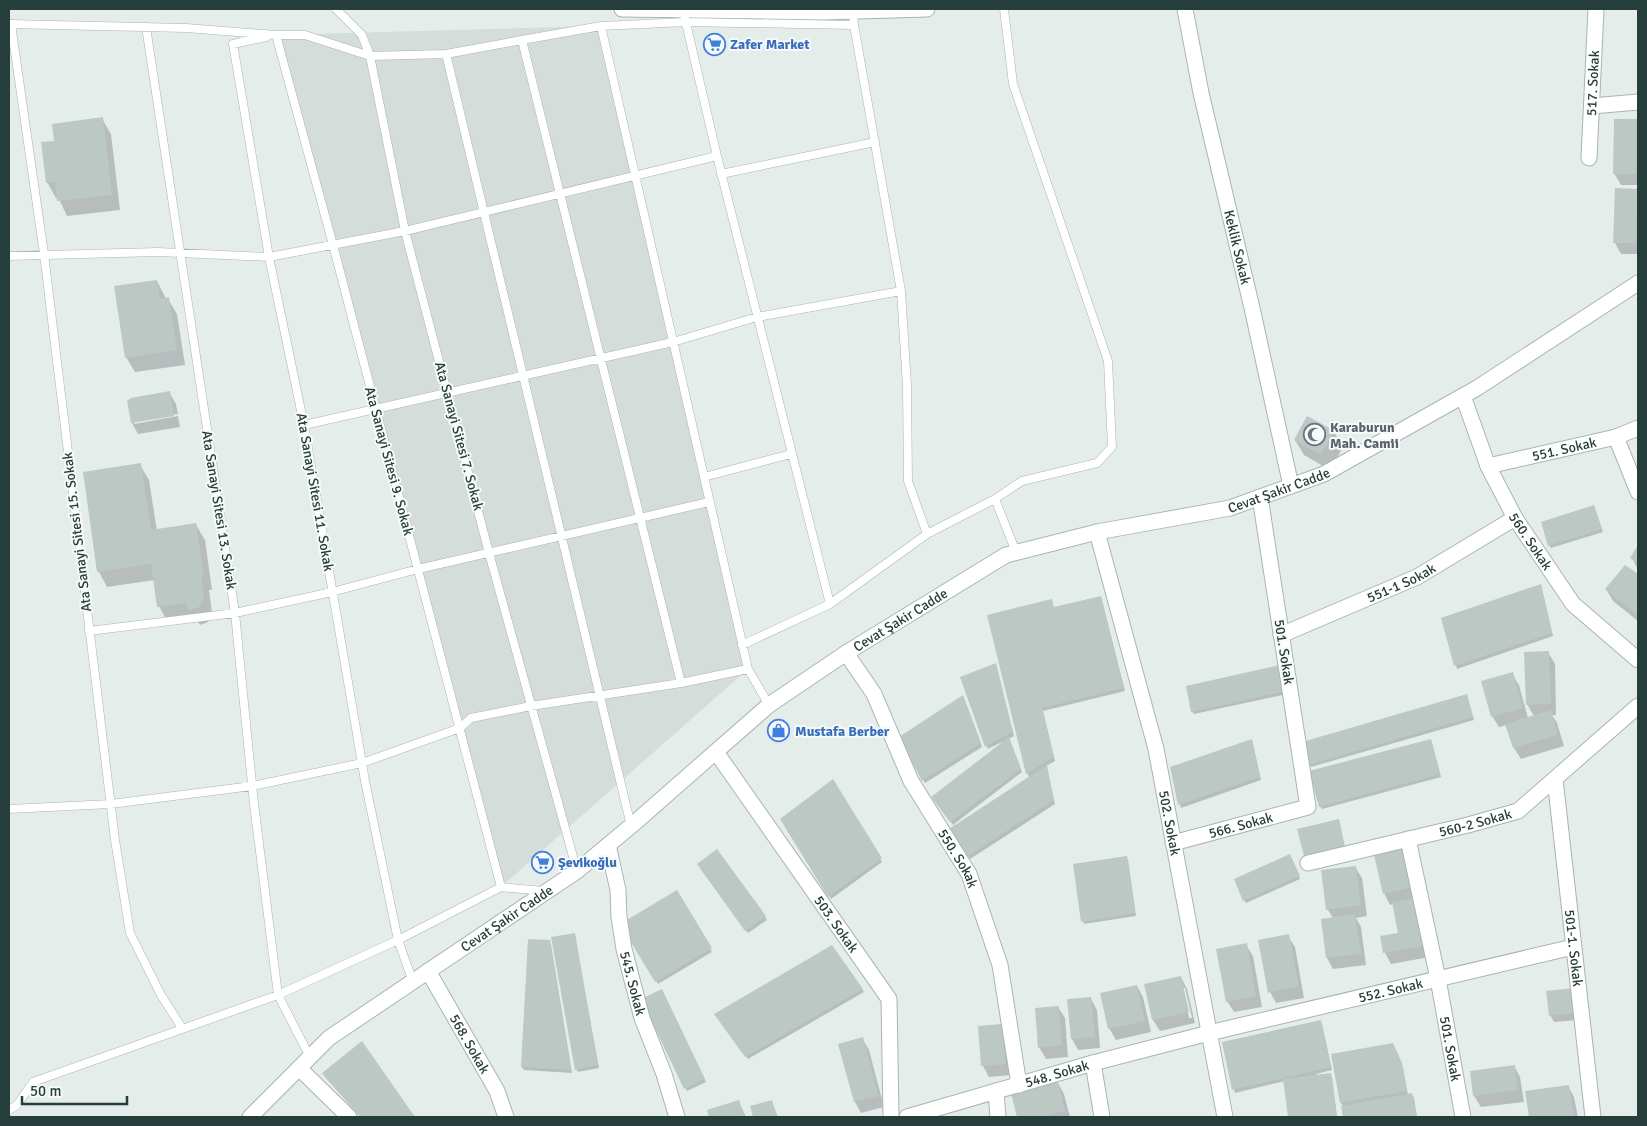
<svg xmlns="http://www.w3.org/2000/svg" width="1647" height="1126" font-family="Signika,sans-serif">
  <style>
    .built { fill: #d4ddda }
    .shadow { fill: #0003; fill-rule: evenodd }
    .building { fill: #bbc8c4 }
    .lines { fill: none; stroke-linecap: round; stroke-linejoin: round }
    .service-casing { stroke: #a8b5b3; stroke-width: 9 }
    .minor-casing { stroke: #a8b5b3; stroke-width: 17 }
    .secondary-casing { stroke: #a2b5b1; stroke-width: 17 }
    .service { stroke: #fff; stroke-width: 8 }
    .minor { stroke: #fff; stroke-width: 15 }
    .secondary { stroke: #fff; stroke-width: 15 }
    .labels { text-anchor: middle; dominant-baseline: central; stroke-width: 4; stroke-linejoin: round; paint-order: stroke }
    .shop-label { font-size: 14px; font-weight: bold; fill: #366cbe; stroke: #f6faf8; text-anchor: start }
    .street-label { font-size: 14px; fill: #263e3b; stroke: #f6faf8 }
    .worship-label { font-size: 14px; font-weight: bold; fill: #5b616d; stroke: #f6faf8; text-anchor: start }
  </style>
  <rect width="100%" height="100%" fill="#e5edeb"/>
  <!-- built -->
  <path class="built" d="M601,26L748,669L501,887L276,35Z"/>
  <!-- shadow -->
  <path class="shadow" d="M102,119L111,134L120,210L67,216L58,197L56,198L47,182L56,142Z
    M1636,120L1638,123V185H1621L1614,173Z
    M1637,190L1638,192V254H1621L1615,243Z
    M157,281L166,299H168L177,314L185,365L135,372L126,357Z
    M169,392L176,404L178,414L134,421V424L178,416L180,427L138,434L132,423L128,402Z
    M1334,432L1343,447L1330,470L1304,455L1295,440Z
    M140,465L149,480L157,531L196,525L205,540L212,590H209L212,613L208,622L200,625L195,617L167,621L159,606L155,580L107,587L99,572Z
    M1594,506L1603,532L1551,548L1549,545Z
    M1638,548V570L1632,558Z
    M1625,567L1638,576V621L1613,601L1606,589Z
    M1541,585L1553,636L1457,669L1442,618Z
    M1101,597L1125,691L1043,711L1055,761L1046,766L1055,804L970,859L950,829L954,826L934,800L1003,743L1002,742L988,749L961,678L995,665L1014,736L1009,739L1022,772L954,824L955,826L1029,777L1027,773L1054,608Z
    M1548,652L1555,664L1556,715H1552L1557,723L1564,746L1521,759L1514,748L1507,725L1499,727L1492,716L1512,674L1519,685L1528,718L1534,716L1527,704Z
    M1279,666L1287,694L1194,714L1192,711Z
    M1468,699L1474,720L1311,767L1309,764Z
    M964,700L982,747L925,783L901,737Z
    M1252,740L1261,780L1181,808L1172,768Z
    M1432,743L1441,777L1322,809L1320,806Z
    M832,781L882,862L831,899L782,819Z
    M717,851L767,920L748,933L700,868Z
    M1126,857L1128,860L1136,916L1084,924L1083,921Z
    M1291,859L1300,879L1246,903L1244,900Z
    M1414,860L1435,956L1391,964L1385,953L1382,937L1399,934L1393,904L1390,905L1384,893Z
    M1355,867L1362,878L1367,916L1356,918L1361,927L1366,965L1333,969L1327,958L1322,920L1333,918L1328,910Z
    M677,891L712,952L658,984L622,924Z
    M574,934L599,1068L578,1072L576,1069Z
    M1288,936L1295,947L1304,998L1276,1003L1270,992Z
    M529,941L549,942L551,945L572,1073L524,1070L522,1067Z
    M1246,945L1253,956L1262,1007L1234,1012L1227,1001Z
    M1181,977L1187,989L1195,1023L1160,1031L1153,1020L1146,985ZM1183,988H1185L1192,1018H1189Z
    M1137,986L1143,997L1151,1032L1116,1040L1109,1028Z
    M862,989L864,992L748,1059L718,1017Z
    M1573,989L1579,1020L1554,1022L1550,1015Z
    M661,990L706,1082L687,1091L642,1000Z
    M1091,999L1097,1010L1100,1048L1078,1050L1072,1039Z
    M1058,1007L1065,1018L1068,1057L1046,1059L1039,1047Z
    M1322,1024L1332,1070L1316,1074L1317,1076L1330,1074L1332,1077L1337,1117H1290L1285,1081L1235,1093L1234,1089Z
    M1002,1026L1008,1037L1011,1075L989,1077L983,1066Z
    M862,1038L869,1050L884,1107L861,1113L855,1102L839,1045Z
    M362,1043L413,1117H361L325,1077L323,1074Z
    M1394,1047L1403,1068L1408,1095H1412L1414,1098L1417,1117H1344L1342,1107H1344L1341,1103Z
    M1514,1066L1520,1077L1524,1102L1481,1107L1474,1096L1471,1072Z
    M1058,1083L1064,1094L1070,1117H1018L1012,1094Z
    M1568,1086L1574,1097L1578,1117H1530L1526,1092Z
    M739,1102L746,1117H710L708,1111Z
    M772,1102L778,1117H755L752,1107Z"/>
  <!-- building -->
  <path class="building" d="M103,117L112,195L57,201L55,182L46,183L41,142L54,141L52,124Z
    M1614,119H1637L1636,174H1613Z
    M1615,188L1638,189L1636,243H1613Z
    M157,280L160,299L169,297L177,350L125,358L114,286Z
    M170,391L174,416L131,423L127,401L131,398Z
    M1307,416L1335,431L1321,455L1294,440Z
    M141,463L151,530L196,523L204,575H201L204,598L199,607L190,610L185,603L157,607L151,564L97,572L83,472Z
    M1594,505L1602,529L1548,546L1541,522Z
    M1638,545V563L1630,558Z
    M1625,565L1638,574V616L1605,589Z
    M1541,584L1552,633L1454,666L1441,618Z
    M1101,596L1124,688L1042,708L1054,757L1026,774L987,615L1052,599L1054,607Z
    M1549,651L1551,704L1526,705L1524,652Z
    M996,663L1013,732L985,747L960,677Z
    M1280,665L1286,691L1191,712L1186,686Z
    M1513,672L1523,708L1491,717L1481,681Z
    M1467,694L1473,717L1308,765L1302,742Z
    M963,695L981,743L922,781L899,737Z
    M1551,710L1558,735L1513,748L1505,724Z
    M1009,737L1021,769L950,822L931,797Z
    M1252,739L1260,777L1178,805L1170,767Z
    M1431,739L1440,774L1319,807L1309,771Z
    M1047,765L1054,800L967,857L949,829Z
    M833,779L882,858L828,897L780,819Z
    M1339,819L1345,847L1304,856L1297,829Z
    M1409,847L1417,886L1383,894L1374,855Z
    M717,849L766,916L745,931L697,864Z
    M1290,854L1300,876L1243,901L1234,879Z
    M1127,856L1135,913L1081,922L1073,864Z
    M1356,866L1361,905L1326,910L1321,870Z
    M677,890L712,948L655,982L620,924Z
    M1420,897L1429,945L1383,953L1380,936L1398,933L1392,902Z
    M1355,914L1361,954L1326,958L1321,919Z
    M575,933L598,1065L575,1070L551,937Z
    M1289,934L1299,986L1268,993L1258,940Z
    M528,939L550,940L571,1070L521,1067Z
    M1247,943L1256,996L1226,1002L1216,949Z
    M832,945L863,989L745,1057L714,1014Z
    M1181,976L1189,1012L1152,1020L1144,984Z
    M1137,985L1145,1021L1108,1029L1100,993Z
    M1574,988L1576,1013L1549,1016L1546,991Z
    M662,989L705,1079L684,1089L641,999Z
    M1091,997L1095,1037L1071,1039L1067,999Z
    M1059,1006L1062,1045L1038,1048L1035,1008Z
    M1321,1020L1331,1067L1232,1090L1222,1042Z
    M1002,1024L1006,1064L981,1066L978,1026Z
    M863,1037L879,1096L854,1102L838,1044Z
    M362,1041L415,1117H360L322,1073Z
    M1393,1043L1402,1063L1407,1091L1340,1103L1331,1054Z
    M1515,1065L1518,1090L1473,1096L1470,1071Z
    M1331,1073L1337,1117H1288L1283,1079Z
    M1058,1082L1065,1111L1040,1117H1017L1011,1093Z
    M1569,1085L1574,1117H1529L1525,1091Z
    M1412,1093L1417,1117H1343L1341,1106Z
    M739,1100L744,1117H709L707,1110Z
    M772,1100L777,1117H753L750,1106Z"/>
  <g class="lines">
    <defs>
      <path id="service" d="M336,9L362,35L370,56L405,231L489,553L577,871
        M683,10L717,156L830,604
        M853,11L854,25L901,291L907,386L908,481L927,534
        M9,24L186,28L276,35H305L370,56L446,54L631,826
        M11,24L44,254L115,840L130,933L161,995L182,1028
        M601,26L686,22L854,25
        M146,27L235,613L254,804L278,995L310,1057
        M276,35L333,245L501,887
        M266,37L233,44L269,257L304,425L365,781L398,940L413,982
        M522,40L601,26L748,669L769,705
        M446,54L522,40L681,683
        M721,174L875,142
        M9,256L158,252L269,257L405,231L717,156
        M304,425L673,342L757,317L901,291
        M704,477L791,454
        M995,499L1022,481L1097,463L1112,447L1108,361L1013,84L1004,9
        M89,631L235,613L332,592L418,569L709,502
        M742,645L830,604L927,534L995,499L1016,552
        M9,809L111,804L252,786L362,763L460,728L471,718L531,706L681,683L748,669
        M9,1110L17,1105L33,1082L278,995L398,940L501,887L543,891"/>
      <g id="minor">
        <path id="s1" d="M1185,9L1201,93L1252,308L1291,486"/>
        <path d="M1592,106L1638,102"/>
        <path id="s2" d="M1589,158L1596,9"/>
        <path id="s3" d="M1463,396L1488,466L1515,518L1573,604L1638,660"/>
        <path d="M1616,437L1638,492"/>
        <path id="s4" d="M1488,466L1616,437L1638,428"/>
        <path id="s5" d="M1097,532L1156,749L1225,1117"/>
        <path id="s6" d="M1281,635L1417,577L1515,518"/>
        <path id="s7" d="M846,653L874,694L911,781L969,874L1000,965L1019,1085"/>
        <path id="s8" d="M716,752L889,999L891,1117"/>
        <path id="s9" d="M1555,779L1593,1117"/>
        <path id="s10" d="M1408,839L1438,979L1463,1117"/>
        <path id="s11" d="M1173,843L1308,807L1260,497"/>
        <path id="s12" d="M608,845L618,890L619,917L624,949L642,1018L664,1074L677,1117"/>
        <path id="s13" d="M1308,863L1468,825L1518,811L1638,706"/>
        <path id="s14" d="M428,971L497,1091L506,1117"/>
        <path d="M1093,1063L1102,1117"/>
        <path d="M299,1068L349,1117"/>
        <path d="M996,1091L998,1117"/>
        <path id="s15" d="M250,1117L329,1038L577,871L631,826L769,705L846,653L1006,555L1097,532L1230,508L1324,474L1477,388L1638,283"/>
        <path id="s16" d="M907,1117L1093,1063L1209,1033L1573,947"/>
      </g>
      <path id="secondary" d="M622,9L824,12L927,9"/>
    </defs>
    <!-- service casing -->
    <use href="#service" class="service-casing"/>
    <!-- minor casing -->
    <use href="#minor" class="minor-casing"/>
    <!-- secondary casing -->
    <use href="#secondary" class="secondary-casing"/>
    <!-- service -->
    <use href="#service" class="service"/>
    <!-- minor -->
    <use href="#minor" class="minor"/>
    <!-- secondary -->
    <use href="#secondary" class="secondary"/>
  </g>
  <!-- icons -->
  <defs>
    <symbol id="supermarket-ring" viewBox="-11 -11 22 22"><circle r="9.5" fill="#f6faf8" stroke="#3f7fe0" stroke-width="1.5"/><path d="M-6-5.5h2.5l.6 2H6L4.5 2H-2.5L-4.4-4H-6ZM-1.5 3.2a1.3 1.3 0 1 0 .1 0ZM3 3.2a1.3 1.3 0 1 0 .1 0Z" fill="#3f7fe0"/></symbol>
    <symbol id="mosque-ring" viewBox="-11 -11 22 22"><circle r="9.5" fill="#f6faf8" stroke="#6b7280" stroke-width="1.5"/><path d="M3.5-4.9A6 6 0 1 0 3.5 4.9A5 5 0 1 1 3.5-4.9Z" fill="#6b7280"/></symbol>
    <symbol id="shop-ring" viewBox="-11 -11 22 22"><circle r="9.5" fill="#f6faf8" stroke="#3f7fe0" stroke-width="1.5"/><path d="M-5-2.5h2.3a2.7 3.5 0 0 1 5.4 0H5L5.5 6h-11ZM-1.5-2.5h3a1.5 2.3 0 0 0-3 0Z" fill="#3f7fe0"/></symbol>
  </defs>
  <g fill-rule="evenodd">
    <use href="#supermarket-ring" x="702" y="32" width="25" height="25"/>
    <use href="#mosque-ring" x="1302" y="422" width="25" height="25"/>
    <use href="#shop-ring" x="766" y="718" width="25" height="25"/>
    <use href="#supermarket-ring" x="530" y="850" width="25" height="25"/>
  </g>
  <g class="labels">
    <!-- shop labels -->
    <g class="shop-label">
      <text x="730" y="44">Zafer Market</text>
      <text x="795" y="731">Mustafa Berber</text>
      <text x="558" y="862">Şevikoğlu</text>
    </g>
    <!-- street labels -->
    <g class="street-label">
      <text stroke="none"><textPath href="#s2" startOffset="75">517. Sokak</textPath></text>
      <text stroke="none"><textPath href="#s1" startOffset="244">Keklik Sokak</textPath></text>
      <text transform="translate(459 436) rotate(75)">Ata Sanayi Sitesi 7. Sokak</text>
      <text stroke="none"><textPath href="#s4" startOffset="78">551. Sokak</textPath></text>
      <text transform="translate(389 461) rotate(75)">Ata Sanayi Sitesi 9. Sokak</text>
      <text stroke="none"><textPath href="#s15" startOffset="1226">Cevat Şakir Cadde</textPath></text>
      <text transform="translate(315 492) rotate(80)">Ata Sanayi Sitesi 11. Sokak</text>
      <text transform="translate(219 510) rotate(81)">Ata Sanayi Sitesi 13. Sokak</text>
      <text transform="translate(77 532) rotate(-97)">Ata Sanayi Sitesi 15. Sokak</text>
      <text stroke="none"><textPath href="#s3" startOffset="161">560. Sokak</textPath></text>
      <text stroke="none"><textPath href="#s6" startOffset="131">551-1 Sokak</textPath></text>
      <text stroke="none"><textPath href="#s15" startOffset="821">Cevat Şakir Cadde</textPath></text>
      <text transform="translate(1284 652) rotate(81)">501. Sokak</text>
      <text stroke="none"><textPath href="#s5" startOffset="300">502. Sokak</textPath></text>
      <text stroke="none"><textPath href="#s13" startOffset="172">560-2 Sokak</textPath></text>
      <text stroke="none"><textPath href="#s11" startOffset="70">566. Sokak</textPath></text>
      <text stroke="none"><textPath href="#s7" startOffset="235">550. Sokak</textPath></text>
      <text stroke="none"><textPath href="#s15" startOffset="326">Cevat Şakir Cadde</textPath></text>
      <text stroke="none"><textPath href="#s8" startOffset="210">503. Sokak</textPath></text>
      <text stroke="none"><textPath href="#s9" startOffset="170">501-1. Sokak</textPath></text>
      <text stroke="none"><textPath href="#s12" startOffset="141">545. Sokak</textPath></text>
      <text stroke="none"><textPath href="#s16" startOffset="500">552. Sokak</textPath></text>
      <text stroke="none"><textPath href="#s14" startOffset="84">568. Sokak</textPath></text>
      <text stroke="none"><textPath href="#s10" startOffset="214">501. Sokak</textPath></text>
      <text stroke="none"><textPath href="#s16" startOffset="156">548. Sokak</textPath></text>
    </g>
    <!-- worship labels -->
    <g class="worship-label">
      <text x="1330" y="427">Karaburun<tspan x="1330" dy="16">Mah. Camii</tspan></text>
    </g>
  </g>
  <!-- border -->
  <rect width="1647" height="1126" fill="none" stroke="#263e3b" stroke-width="20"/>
  <!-- scale -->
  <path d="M22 1096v8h105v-8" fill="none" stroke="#263e3b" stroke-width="2.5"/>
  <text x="30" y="1096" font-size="15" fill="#263e3b" stroke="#f6faf8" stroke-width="4" paint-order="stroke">50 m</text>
</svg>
